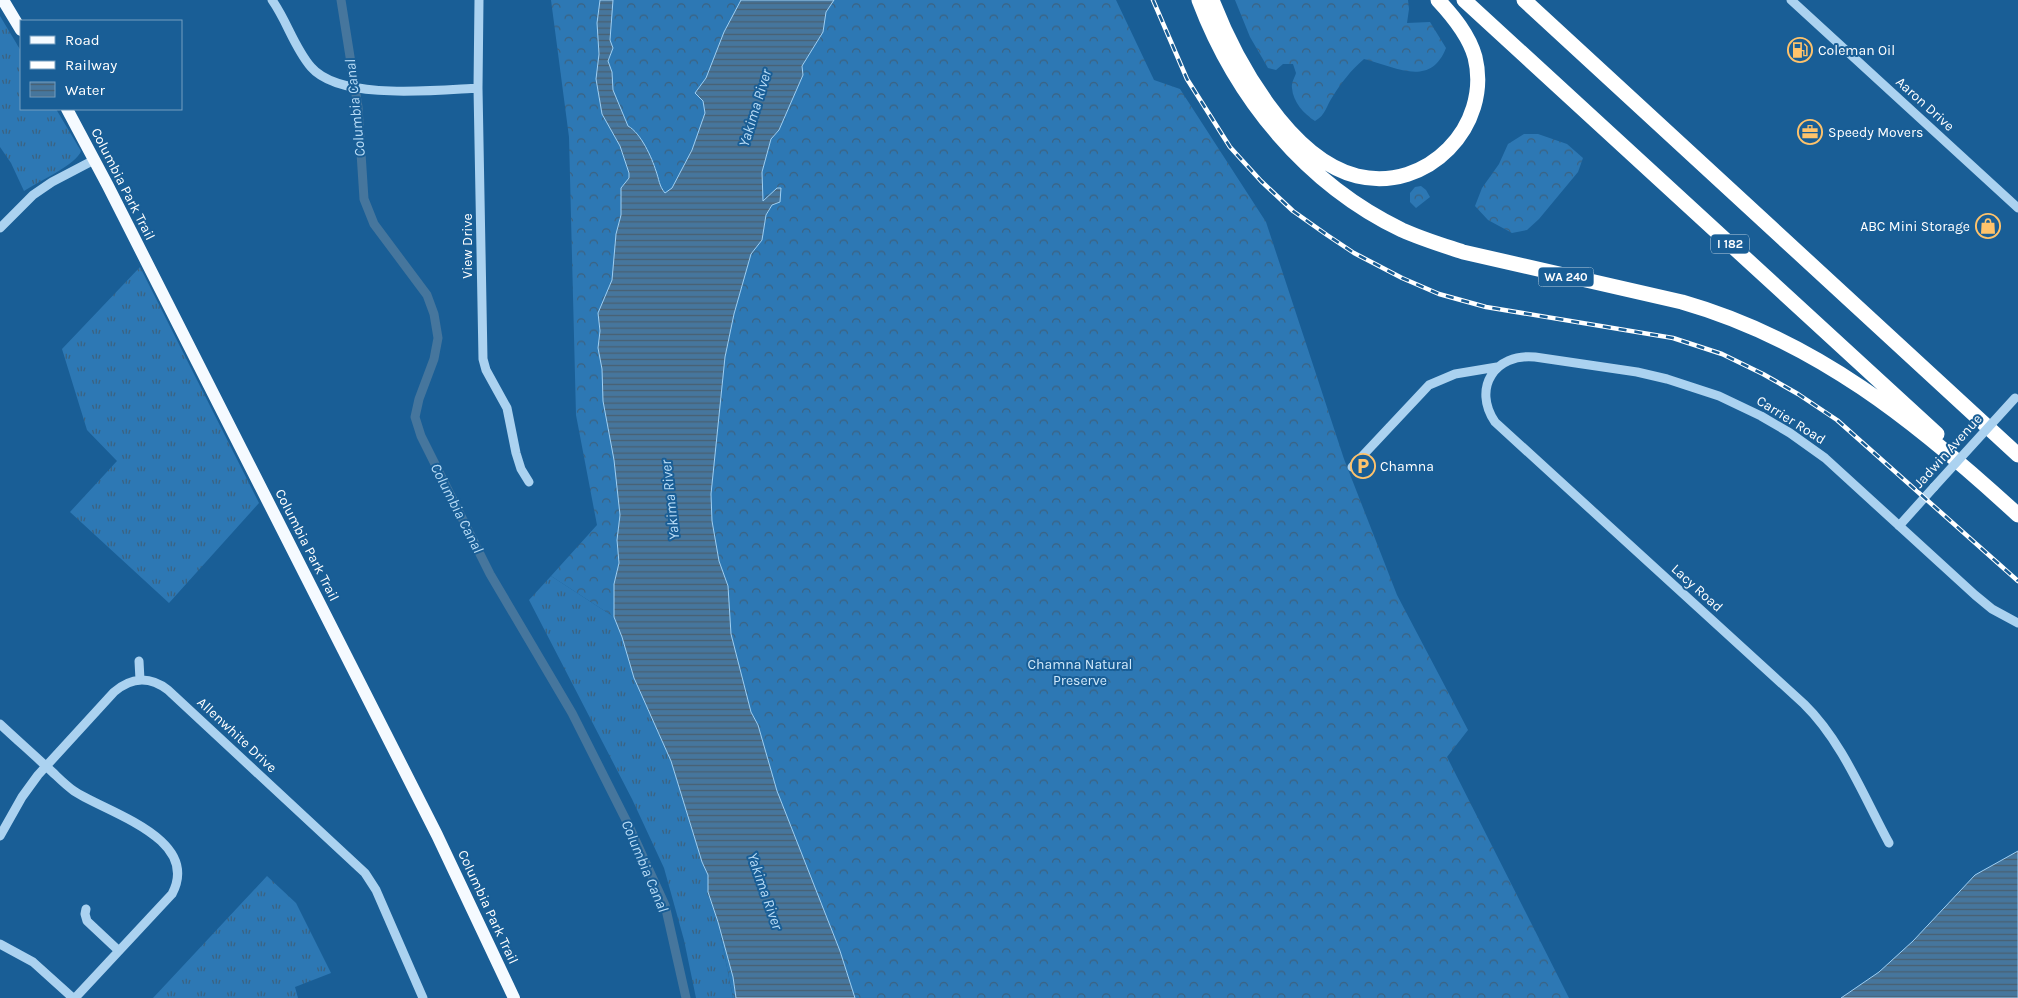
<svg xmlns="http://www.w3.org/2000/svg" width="2018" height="998" font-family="Karla,sans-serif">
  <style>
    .grass { fill: url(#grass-tufts) }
    .forest { fill: url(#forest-crowns) }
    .water { fill: url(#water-rules); stroke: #9ecff3 }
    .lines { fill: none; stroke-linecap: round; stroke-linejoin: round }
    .canal { stroke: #46769d; stroke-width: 9 }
    .minor { stroke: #abd2f0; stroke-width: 9 }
    .major { stroke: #f5faff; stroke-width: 12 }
    .highway { stroke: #fff; stroke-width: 15 }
    .rail-casing { stroke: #fff; stroke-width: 4.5 }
    .rail { stroke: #195e96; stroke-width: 2.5; stroke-dasharray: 8; stroke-linecap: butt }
    .minor-bridge { stroke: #abd2f0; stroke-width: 9 }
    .labels { text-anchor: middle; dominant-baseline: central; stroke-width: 4; stroke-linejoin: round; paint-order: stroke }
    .shield { fill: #195e96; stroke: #bacfe0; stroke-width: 1 }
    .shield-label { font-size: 12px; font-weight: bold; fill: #fff }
    .poi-label { font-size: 14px; fill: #fff; stroke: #195e96; text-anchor: start }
    .street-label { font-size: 14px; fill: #fff; stroke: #195e96 }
    .park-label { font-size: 14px; fill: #d2eafb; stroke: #195e96 }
    .water-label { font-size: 15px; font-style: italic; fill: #b8dcf7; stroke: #195e96 }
  </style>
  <defs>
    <pattern id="grass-tufts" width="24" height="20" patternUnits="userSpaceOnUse" patternTransform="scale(1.25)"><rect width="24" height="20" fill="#2d78b4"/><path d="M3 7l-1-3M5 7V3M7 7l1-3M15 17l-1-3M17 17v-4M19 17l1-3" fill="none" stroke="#3c6280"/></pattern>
    <pattern id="forest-crowns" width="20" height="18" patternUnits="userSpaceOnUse" patternTransform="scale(1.25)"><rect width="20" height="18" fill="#2d78b4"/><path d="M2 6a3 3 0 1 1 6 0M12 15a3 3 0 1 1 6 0" fill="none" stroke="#3c6280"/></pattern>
    <pattern id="water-rules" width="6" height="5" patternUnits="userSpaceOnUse" patternTransform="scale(1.25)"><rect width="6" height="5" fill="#46769d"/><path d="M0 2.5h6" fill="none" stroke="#495f70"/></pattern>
  </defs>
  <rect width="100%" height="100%" fill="#195e96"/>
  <!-- grass -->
  <path class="grass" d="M0,16L21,51V109H56L81,151C77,164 38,182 24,191L11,163L0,147Z
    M140,267L259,503L169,603L70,512L117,461L87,430L62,349Z
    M551,576L614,617L622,637L634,678L671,761L702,862L708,875V892L718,922L733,998H696L684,940L664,868L632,799L529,600Z
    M267,876L296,903L331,973L295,987L298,998H153Z"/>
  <!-- forest -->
  <path class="forest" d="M551,0H759L619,501L620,515L617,540L619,563L614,584V617L551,576L597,525L576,415L569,137Z
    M834,0H1116L1154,80L1180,89L1266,222L1344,459L1397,595L1468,730L1447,757L1569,998H855L840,951L777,791L758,725L751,712L731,634L728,586L719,561L712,521L711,494L725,357L734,314L751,254L762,240L766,216L772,205L780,202L771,195L763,202L762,172L771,139L779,130L802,66L823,32L826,12Z
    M1235,0H1408L1409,9L1407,23L1430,22L1446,48C1430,89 1394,66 1364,59C1351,70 1342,82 1333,96C1326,106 1326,115 1315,121C1304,114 1293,102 1292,88C1291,83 1295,77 1296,73L1293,64H1283L1276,70L1268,68L1250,37Z
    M1524,134H1538L1567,144L1583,158L1578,172L1539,219L1527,230L1512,233L1488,220L1475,206L1482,188L1499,164L1508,144Z
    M1421,186L1426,190L1430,197L1416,208L1410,202V193L1415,187Z
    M718,922L733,977L736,998H733Z"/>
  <!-- water -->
  <path class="water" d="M600,0H613L610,40L613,48L608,61L612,72L613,90L628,126C641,133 652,158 656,171C659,179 659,186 665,193L672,188L692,150L705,113L703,101L695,93L706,78L724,32L741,0H834L826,12L823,32L802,66L803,75L779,130L771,139L762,172L763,201L777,188H781L780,202L772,205L766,215L762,240L751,254L734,314L725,357L711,494L712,521L719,561L728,586L731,634L751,712L758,725L777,791L840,951L855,998H736L733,977L718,922L708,892V875L702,862L671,761L634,678L622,637L614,617V584L619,563L617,540L620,515L614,460L603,401L602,369L598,348L600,331L598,313L612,280L616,234L621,215V188L629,178V173L620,146L602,114L596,79L599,54L597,23Z
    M2018,851V998H1841L1879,972L1913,941L1975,875Z"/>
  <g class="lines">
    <!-- canal -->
    <path class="canal" d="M341,0L358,107L364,199L374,224L427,295L434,314L438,338L434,359L419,399L415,417L421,436L490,574L572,713L630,828L665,905L686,998"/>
    <!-- minor -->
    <path class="minor" d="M272,0C287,21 294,47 311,67C340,101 437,90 478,88
      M479,0L478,88L483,359L486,370L507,408L516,453L521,469L529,482
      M1791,0L2018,208
      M0,228L33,195L52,182L94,160
      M1352,467L1429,385L1455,374L1497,367
      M1899,526L1934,487
      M139,661L140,680
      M0,724C16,739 32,753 48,768C56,775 64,784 74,791C105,812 202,838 172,894L75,998
      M0,836L22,797L38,775L114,692C131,677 150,676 168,690L365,873L376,890L423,998
      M1889,843C1864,797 1842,741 1804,704L1495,422C1472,388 1495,353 1535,357L1637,372L1667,379L1719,396L1761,416L1790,433L1825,458L1975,595L1992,609L2018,623
      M86,909L85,914L87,921L119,951
      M0,944L33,962L73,998"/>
    <!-- major -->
    <path class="major" d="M3,0L21,30
      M67,109L108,186L437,835L514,998"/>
    <!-- highway -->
    <path class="highway" d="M1199,0C1236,98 1306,184 1402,230C1422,239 1442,245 1463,252L1682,302C1815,340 1917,422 2018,515
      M1212,0C1235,60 1289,159 1357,176C1427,193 1492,126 1475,57C1469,35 1453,16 1438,0
      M1464,0L1937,434
      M1524,0L2018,455"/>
    <defs>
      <path id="rail" d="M1153,0L1187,79L1230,147L1261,181L1293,211L1327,235L1354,253L1402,278L1439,294L1486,307L1673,338L1722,354L1763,374L1798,394L1837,420L2018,581"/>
    </defs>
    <!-- rail casing -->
    <use href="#rail" class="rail-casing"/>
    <!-- rail -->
    <use href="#rail" class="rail"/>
    <!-- minor-bridge -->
    <path class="minor-bridge" d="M1934,487L2015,398"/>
  </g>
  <!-- icons -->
  <defs>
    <symbol id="fuel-ring" viewBox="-11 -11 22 22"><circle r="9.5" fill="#195e96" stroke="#ffc36b" stroke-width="1.5"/><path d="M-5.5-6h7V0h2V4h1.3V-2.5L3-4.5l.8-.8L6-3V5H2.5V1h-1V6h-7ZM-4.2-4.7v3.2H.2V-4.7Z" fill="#ffc36b"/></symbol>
    <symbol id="office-ring" viewBox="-11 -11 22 22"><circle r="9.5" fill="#195e96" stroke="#ffc36b" stroke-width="1.5"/><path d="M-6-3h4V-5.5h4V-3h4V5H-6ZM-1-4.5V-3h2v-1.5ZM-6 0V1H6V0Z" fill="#ffc36b"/></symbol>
    <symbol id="shop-ring" viewBox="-11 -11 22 22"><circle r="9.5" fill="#195e96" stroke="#ffc36b" stroke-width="1.5"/><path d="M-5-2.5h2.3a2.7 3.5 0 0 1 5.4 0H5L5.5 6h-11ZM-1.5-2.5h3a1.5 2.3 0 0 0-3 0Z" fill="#ffc36b"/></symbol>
    <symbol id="parking-ring" viewBox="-11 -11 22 22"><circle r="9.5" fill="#195e96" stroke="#ffc36b" stroke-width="1.5"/><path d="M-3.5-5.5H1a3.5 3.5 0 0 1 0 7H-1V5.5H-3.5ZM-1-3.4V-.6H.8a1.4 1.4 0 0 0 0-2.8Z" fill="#ffc36b"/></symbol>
  </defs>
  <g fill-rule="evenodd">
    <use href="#fuel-ring" x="1786" y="36" width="28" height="28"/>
    <use href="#office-ring" x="1796" y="118" width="28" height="28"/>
    <use href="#shop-ring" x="1974" y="212" width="28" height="28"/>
    <use href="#parking-ring" x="1349" y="452" width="28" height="28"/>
  </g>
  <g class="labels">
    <!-- shield labels -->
    <g class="shield">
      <rect x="1711" y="234.5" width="38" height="19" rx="4"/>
      <rect x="1538.5" y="267.5" width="55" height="19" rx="4"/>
    </g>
    <g class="shield-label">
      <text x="1730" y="244">I 182</text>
      <text x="1566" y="277">WA 240</text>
    </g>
    <!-- poi labels -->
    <g class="poi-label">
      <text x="1818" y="50">Coleman Oil</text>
      <text x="1828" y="132">Speedy Movers</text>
      <text x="1970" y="226" text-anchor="end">ABC Mini Storage</text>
      <text x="1380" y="466">Chamna</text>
    </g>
    <!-- street labels -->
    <g class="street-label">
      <text transform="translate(1925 104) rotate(42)">Aaron Drive</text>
      <text transform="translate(123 184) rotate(63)">Columbia Park Trail</text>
      <text transform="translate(467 246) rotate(-90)">View Drive</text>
      <text transform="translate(1791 420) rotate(32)">Carrier Road</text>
      <text transform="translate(1948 451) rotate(-48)">Jadwin Avenue</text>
      <text transform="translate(307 545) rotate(63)">Columbia Park Trail</text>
      <text transform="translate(1697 588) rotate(42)">Lacy Road</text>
      <text transform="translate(237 735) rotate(43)">Allenwhite Drive</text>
      <text transform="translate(488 907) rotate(65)">Columbia Park Trail</text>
    </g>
    <!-- park labels -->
    <g class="park-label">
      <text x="1080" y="664">Chamna Natural<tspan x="1080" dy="16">Preserve</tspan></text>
    </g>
    <!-- water labels -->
    <g class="water-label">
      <text transform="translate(355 108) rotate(-96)">Columbia Canal</text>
      <text transform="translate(755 108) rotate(-73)">Yakima River</text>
      <text transform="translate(670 500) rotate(-96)">Yakima River</text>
      <text transform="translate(457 508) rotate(63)">Columbia Canal</text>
      <text transform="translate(645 866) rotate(67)">Columbia Canal</text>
      <text transform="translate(765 891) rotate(71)">Yakima River</text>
    </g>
  </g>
  <!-- legend -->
  <rect x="20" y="20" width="162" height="90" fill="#195e96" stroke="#759ec0"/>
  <rect x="30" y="36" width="25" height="8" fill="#f5faff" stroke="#759ec0"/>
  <text x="65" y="45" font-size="15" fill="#ffffff">Road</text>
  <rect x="30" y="61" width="25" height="8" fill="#ffffff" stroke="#759ec0"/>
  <text x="65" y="70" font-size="15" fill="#ffffff">Railway</text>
  <rect x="30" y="82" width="25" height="15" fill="url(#water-rules)" stroke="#759ec0"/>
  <text x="65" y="95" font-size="15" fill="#ffffff">Water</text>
</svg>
